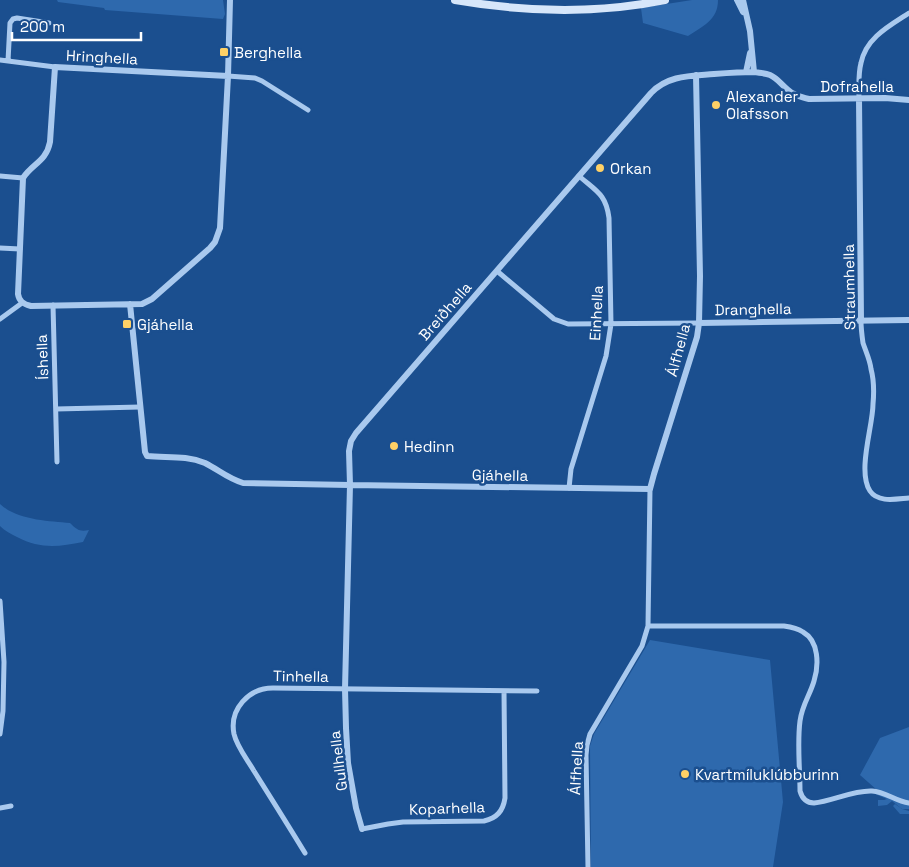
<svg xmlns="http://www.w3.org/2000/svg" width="909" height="867" font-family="'Space Grotesk',sans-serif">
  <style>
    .green { fill: #2e69ad }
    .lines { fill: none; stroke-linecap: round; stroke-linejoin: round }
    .minor { stroke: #a9c9ee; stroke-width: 5 }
    .tertiary { stroke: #a9c9ee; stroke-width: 6 }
    .secondary { stroke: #d6e6fa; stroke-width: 8 }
    .poi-dot { fill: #ffd166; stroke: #1b4f8f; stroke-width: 2 }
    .labels { text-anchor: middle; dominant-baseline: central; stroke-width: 5; stroke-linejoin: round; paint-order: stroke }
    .poi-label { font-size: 15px; fill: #fff; stroke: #1b4f8f; text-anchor: start }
    .street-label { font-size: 15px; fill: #fff; stroke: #1b4f8f }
  </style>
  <rect width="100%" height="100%" fill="#1b4f8f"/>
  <!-- green -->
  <path class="green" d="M57,0H223L225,14L223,19L105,10L104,8L58,2Z
    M692,0H718C718,20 703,26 688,36L643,23L641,8Z
    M0,504C17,520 48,521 70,523C77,530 80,532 89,530L83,542C58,547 40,549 17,537C11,534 5,531 0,526Z
    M650,640L770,660L783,802L773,867H591L590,746L594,734Z
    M909,727V809H902L909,811V814H900L893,806L895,804L902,809L892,801L887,805L878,806V800H884L887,799L875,794L877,790L860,775L880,738Z"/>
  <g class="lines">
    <!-- minor -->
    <path class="minor" d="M0,60L55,67
      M8,61L10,23L13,19L17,18L49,23
      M228,76L255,78L262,81L308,110
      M859,98C859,87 858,74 861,63C866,38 889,26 909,13
      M0,176L23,178
      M0,248L20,249
      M497,271L554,319L568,324L699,323
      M53,305L57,462
      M0,319L22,303
      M861,321C861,328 862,336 863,343C866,352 870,360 871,369C874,380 874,393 873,404C873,426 857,471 870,491C878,503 896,499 909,498
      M56,409L140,407
      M569,488L571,469L606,356L611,324L609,218C606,194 596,191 579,176
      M0,601L4,662L3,711L0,734
      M648,626H784C791,627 797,628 803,632C819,641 819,665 814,681C810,695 802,705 800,721C797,744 800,768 800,791C802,798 806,803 814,803C832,801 854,790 872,791C886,792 895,801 909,803
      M0,808L11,806
      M362,829L388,824L403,822L484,821C497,818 503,811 505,798L504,691
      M305,853C288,825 271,798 254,771C247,759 237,747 234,734C229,709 249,688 273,688L537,691
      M588,867L586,755L587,745L590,734L642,646L648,626L650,489"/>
    <!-- tertiary -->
    <path class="tertiary" d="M737,0L743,12
      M743,0L750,31L754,72
      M746,72L750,53
      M228,76L55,67L50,142C46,162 33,163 23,178L18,294C19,301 23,304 31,306L142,304L152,299L210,248L215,242L220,228L228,76L230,0
      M859,98L861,321
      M130,304L145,452L147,456C167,458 186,455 205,463C219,470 227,478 243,483L350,485L650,489L654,474L697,337L699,323L700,276L696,75
      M699,323L909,320
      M362,829L356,808L348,763L346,728L345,689L350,485L349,451L351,441L356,433L651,93C668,75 691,76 714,74C727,73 741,72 754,72C760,73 765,73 770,75C777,78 781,84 787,89C793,95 801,97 809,99L885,98L909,100"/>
    <!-- secondary -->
    <path class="secondary" d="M455,0C524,12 597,14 665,0"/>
  </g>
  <!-- markers -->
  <g class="poi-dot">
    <rect x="219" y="47" width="10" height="10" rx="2.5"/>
    <circle cx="716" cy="105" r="5"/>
    <circle cx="600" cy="168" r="5"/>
    <rect x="122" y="319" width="10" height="10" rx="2.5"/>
    <circle cx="394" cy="446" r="5"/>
    <circle cx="685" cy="774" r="5"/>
  </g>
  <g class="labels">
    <!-- poi labels -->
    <g class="poi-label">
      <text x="234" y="52">Berghella</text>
      <text x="726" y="96">Alexander<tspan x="726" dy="17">Olafsson</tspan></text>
      <text x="610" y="168">Orkan</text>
      <text x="137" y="324">Gjáhella</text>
      <text x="404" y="446">Hedinn</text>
      <text x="695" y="774">Kvartmíluklúbburinn</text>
    </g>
    <!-- street labels -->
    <g class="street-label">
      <text transform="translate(102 57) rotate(3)">Hringhella</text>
      <text x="857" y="86">Dofrahella</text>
      <text transform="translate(849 287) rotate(-91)">Straumhella</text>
      <text transform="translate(753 309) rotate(-1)">Dranghella</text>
      <text transform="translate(445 311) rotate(-49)">Breiðhella</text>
      <text transform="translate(596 313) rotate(-87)">Einhella</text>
      <text transform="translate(678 350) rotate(-75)">Álfhella</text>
      <text transform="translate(42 357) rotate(-92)">Íshella</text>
      <text transform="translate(500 475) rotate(1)">Gjáhella</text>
      <text transform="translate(301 676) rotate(1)">Tinhella</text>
      <text transform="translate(338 761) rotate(-97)">Gullhella</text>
      <text transform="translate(576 768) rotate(-87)">Álfhella</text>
      <text transform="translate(447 808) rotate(-2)">Koparhella</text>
    </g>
  </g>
  <!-- scale -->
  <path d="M12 32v8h129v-8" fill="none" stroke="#ffffff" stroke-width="2.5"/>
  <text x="20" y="32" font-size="15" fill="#ffffff" stroke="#1b4f8f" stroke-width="4" paint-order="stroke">200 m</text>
</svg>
